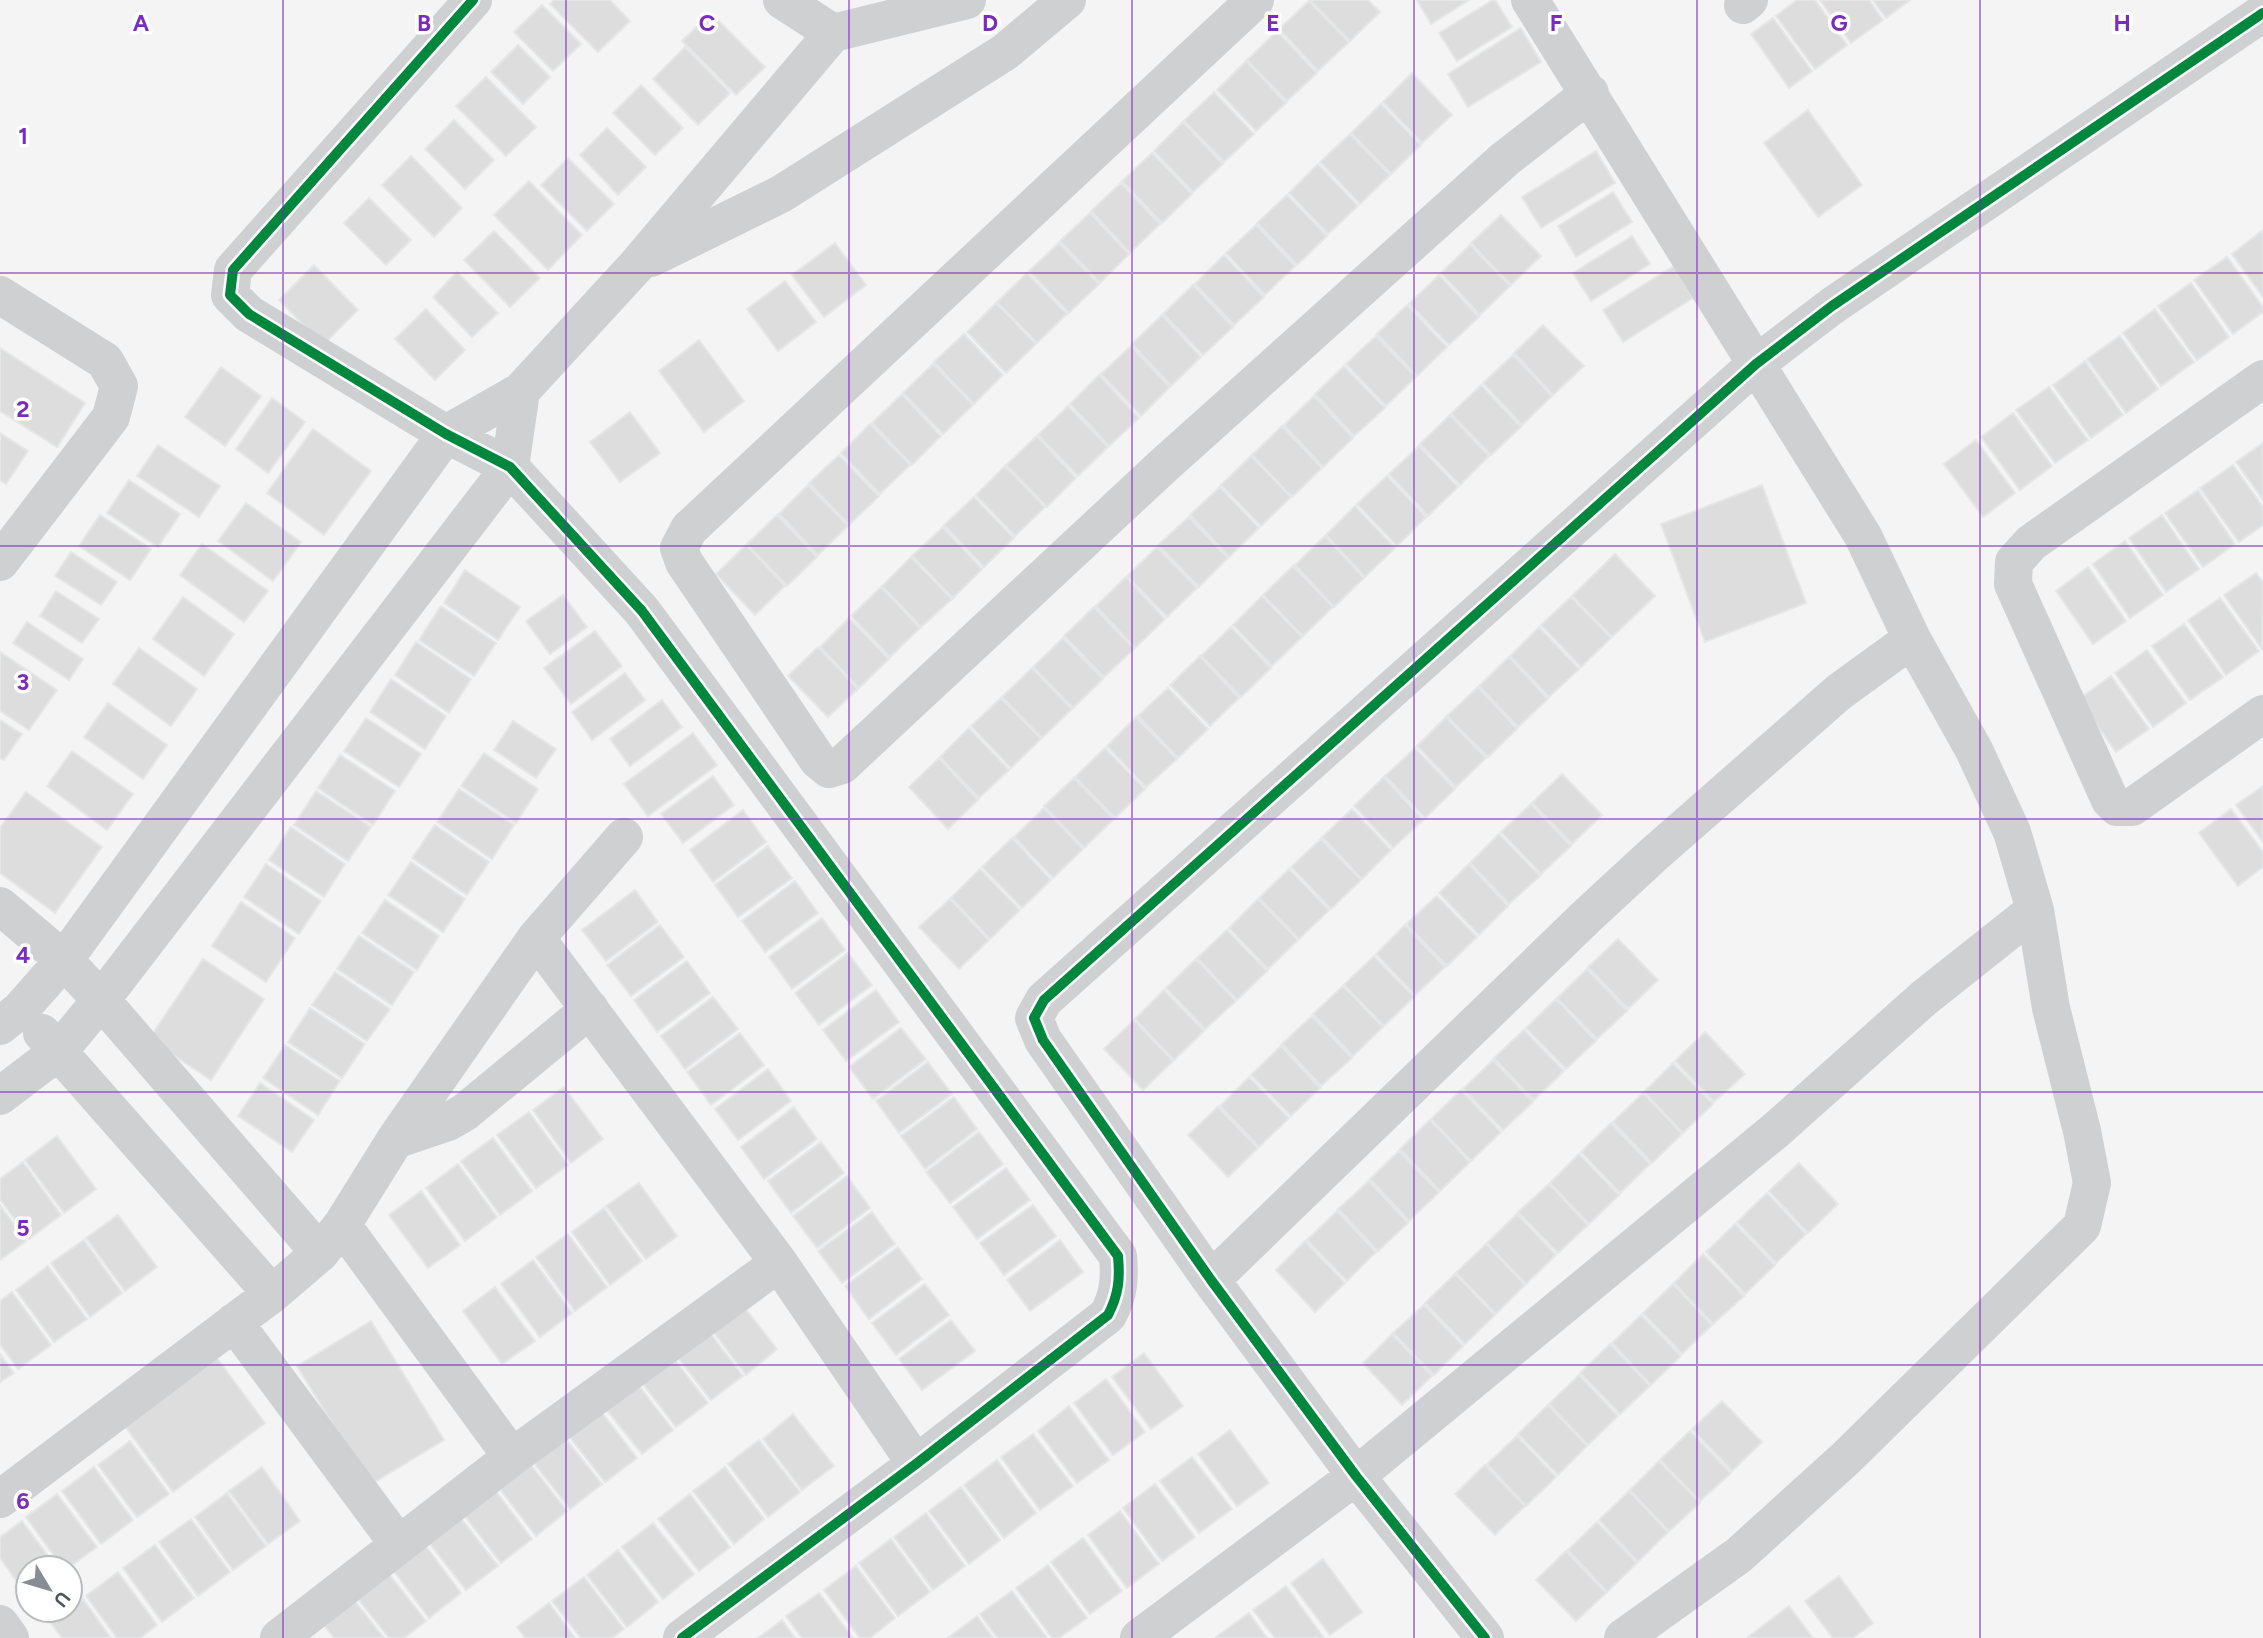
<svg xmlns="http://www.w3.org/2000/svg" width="2263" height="1638" font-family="Figtree,sans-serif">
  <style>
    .building { fill: #ddddde; stroke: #e5e6e7; stroke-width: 2 }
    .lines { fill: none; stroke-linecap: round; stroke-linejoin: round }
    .minor { stroke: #ced0d2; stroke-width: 38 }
    .cycleway-casing { stroke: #fff; stroke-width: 15 }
    .cycleway { stroke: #00873e; stroke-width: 10 }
    .grid { fill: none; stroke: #7b2cbf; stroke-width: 2; stroke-opacity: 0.55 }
    .grid-label { font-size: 23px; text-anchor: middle; font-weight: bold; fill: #7b2cbf; stroke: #fff; stroke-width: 7; stroke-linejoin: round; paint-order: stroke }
  </style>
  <rect width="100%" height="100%" fill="#f4f4f4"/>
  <!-- building -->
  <path class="building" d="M554,0H610L630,21L598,52L550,4Z
    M1310,0H1368L1380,12L1350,41Z
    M1417,0H1469L1431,24Z
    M1493,0H1495L1512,27L1457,61L1439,33Z
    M1797,0H1815L1847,45L1815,69L1776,16Z
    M1820,0H1869L1883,20L1851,43Z
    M1873,0H1910L1886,18Z
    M1309,1L1349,42L1318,71L1279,29Z
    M542,5L581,44L553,71L514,32Z
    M711,13L765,67L736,95L682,41Z
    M1773,18L1812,71L1789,88L1751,34Z
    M1521,28L1541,62L1468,107L1448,74Z
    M1277,31L1317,73L1287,101L1247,60Z
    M518,45L550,77L523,104L491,72Z
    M685,47L730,93L698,125L653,79Z
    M1246,61L1286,103L1256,131L1217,90Z
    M1412,73L1452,115L1422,143L1383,102Z
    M486,77L536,127L506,156L456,106Z
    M641,85L683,128L655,155L613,113Z
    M1214,92L1254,134L1224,162L1184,121Z
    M1381,104L1421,145L1391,174L1351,133Z
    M1808,110L1862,185L1818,217L1764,143Z
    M454,120L494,160L465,189L425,149Z
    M1183,122L1223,164L1193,192L1154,151Z
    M607,128L646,167L618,195L580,155Z
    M1350,134L1390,175L1360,204L1320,162Z
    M1596,151L1615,183L1541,228L1522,197Z
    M1152,153L1192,194L1162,223L1122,181Z
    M411,156L462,208L434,237L382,185Z
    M568,158L614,204L587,231L541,185Z
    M1318,164L1358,206L1328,234L1289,193Z
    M529,181L582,235L548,270L494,215Z
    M1121,183L1160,224L1130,253L1091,211Z
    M1613,192L1632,222L1576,257L1558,226Z
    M1287,195L1327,236L1297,265L1257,223Z
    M369,198L411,240L386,265L344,223Z
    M1090,213L1129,254L1100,283L1060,241Z
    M1501,215L1541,256L1511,285L1471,243Z
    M1256,225L1295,266L1265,295L1226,253Z
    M2263,230V297L2232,254Z
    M494,231L540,278L510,307L464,260Z
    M1632,236L1650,264L1591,301L1573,273Z
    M835,243L866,285L824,317L792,275Z
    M1059,243L1099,284L1069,313L1029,271Z
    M1470,245L1510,286L1480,315L1441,273Z
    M1224,255L1264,297L1234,325L1195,284Z
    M2227,257L2263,307V312L2233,334L2194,280Z
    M314,265L358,310L323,345L279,300Z
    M1674,266L1693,298L1623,342L1603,310Z
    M457,272L498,313L472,337L433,297Z
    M1027,273L1067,314L1037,343L997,302Z
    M1439,275L1479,317L1449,345L1409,304Z
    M785,281L816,322L778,351L747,309Z
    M2191,283L2229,337L2197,360L2158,306Z
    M1193,285L1233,327L1203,355L1163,314Z
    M996,303L1036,344L1006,373L967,332Z
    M1407,305L1447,347L1417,376L1377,334Z
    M426,309L465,350L435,380L395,339Z
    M2155,309L2194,362L2161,386L2123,333Z
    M1162,315L1201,357L1171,386L1132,344Z
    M1543,325L1584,366L1553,395L1514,353Z
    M964,334L1003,375L974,404L934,362Z
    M1376,336L1416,377L1386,406L1346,364Z
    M2120,336L2158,389L2126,413L2087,359Z
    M699,340L744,401L704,432L659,371Z
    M1131,346L1170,387L1141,416L1101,374Z
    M0,348L85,403L57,447L0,411Z
    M1513,355L1552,396L1522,425L1483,383Z
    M2085,361L2123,415L2091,438L2053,385Z
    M933,364L973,405L943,434L903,393Z
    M1344,366L1385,408L1354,436L1315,394Z
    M221,367L261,396L225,446L185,417Z
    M1099,375L1139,418L1109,446L1070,404Z
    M1481,385L1521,427L1491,455L1451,414Z
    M2049,387L2088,440L2055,463L2016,410Z
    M902,394L941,436L912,465L872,423Z
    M1314,396L1353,438L1323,467L1284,425Z
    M272,398L305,422L268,473L236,449Z
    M1068,406L1108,447L1078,476L1038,435Z
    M630,412L660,453L620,482L590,442Z
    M2013,413L2052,466L2020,490L1981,437Z
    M1450,415L1489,456L1460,485L1420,444Z
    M870,424L910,465L880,494L841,453Z
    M1282,426L1322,468L1292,497L1252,455Z
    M313,429L371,471L324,535L267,493Z
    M0,433L28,451L6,484L0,480Z
    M1037,436L1076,478L1047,507L1006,465Z
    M1976,440L2015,493L1983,517L1944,464Z
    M2263,443V500L2236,462Z
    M158,445L220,486L199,517L137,476Z
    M1419,446L1458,487L1428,516L1389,474Z
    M839,455L879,496L849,525L809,483Z
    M1251,456L1291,497L1261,526L1221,485Z
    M2233,465L2263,507V525L2239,542L2200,488Z
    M1005,466L1045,507L1015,536L976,495Z
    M1387,476L1426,517L1397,546L1357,504Z
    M129,480L180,514L158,547L107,513Z
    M808,485L848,526L818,555L779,514Z
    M1762,485L1806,603L1705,642L1661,524Z
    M1220,487L1259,528L1229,557L1190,515Z
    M2198,490L2235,544L2203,567L2165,513Z
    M974,497L1014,538L984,567L944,525Z
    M246,503L301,542L273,581L218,541Z
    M1355,506L1395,548L1365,577L1326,535Z
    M100,515L151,549L130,580L79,546Z
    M777,515L817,557L787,586L747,544Z
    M2162,515L2199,569L2166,592L2129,538Z
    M1189,517L1228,558L1199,587L1158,545Z
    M943,527L982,569L953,598L912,556Z
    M1325,536L1364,578L1334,607L1295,565Z
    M2125,541L2163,595L2130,618L2093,564Z
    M202,544L268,591L244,622L180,575Z
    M746,545L785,586L755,615L716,574Z
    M1157,547L1197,588L1167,617L1127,576Z
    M71,552L117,582L101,605L55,576Z
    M1615,554L1655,596L1612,637L1572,596Z
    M911,557L952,599L921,627L882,586Z
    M1293,566L1333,607L1303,636L1263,595Z
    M2088,567L2126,621L2093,644L2056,591Z
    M465,570L520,607L498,640L444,603Z
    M2256,573L2263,582L2262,649L2224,595Z
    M1126,577L1165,619L1135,648L1096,606Z
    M881,587L920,628L890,657L851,616Z
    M56,591L99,619L82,643L40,616Z
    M563,595L587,627L550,654L526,621Z
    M1262,596L1302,637L1272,666L1233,625Z
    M183,597L234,634L204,676L153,639Z
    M1571,597L1611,638L1581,667L1541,625Z
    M2220,598L2259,651L2226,675L2188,620Z
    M441,606L496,643L474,676L419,640Z
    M1094,607L1134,649L1104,677L1064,636Z
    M849,618L889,659L859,688L820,647Z
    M27,622L83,659L69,680L13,643Z
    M2184,624L2223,677L2190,700L2152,646Z
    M1231,627L1271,668L1241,697L1201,656Z
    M1539,627L1579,669L1549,697L1510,656Z
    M595,631L622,666L571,704L544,668Z
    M1063,638L1103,679L1073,708L1033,667Z
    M416,642L471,679L449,713L395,675Z
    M818,647L858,689L828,717L788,676Z
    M139,648L197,689L171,726L113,684Z
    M2147,650L2186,703L2153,727L2115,673Z
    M0,652L57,690L29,730L0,711Z
    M1200,656L1239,698L1210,726L1170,685Z
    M1509,657L1548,699L1518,727L1479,686Z
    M1032,668L1072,709L1042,738L1002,697Z
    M625,673L645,700L592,740L572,712Z
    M2111,676L2149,729L2116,752L2079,699Z
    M391,679L446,716L425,749L370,712Z
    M1478,687L1517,729L1488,757L1447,716Z
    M1168,688L1208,729L1178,758L1138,716Z
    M1001,698L1041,739L1011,768L971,726Z
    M662,700L682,727L630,766L610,739Z
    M108,703L167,745L143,779L84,737Z
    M1136,717L1177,759L1146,787L1107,746Z
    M1446,717L1486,758L1456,787L1417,746Z
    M366,718L421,754L399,787L344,751Z
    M0,720L22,734L4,760L0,758Z
    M513,721L556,749L536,778L494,750Z
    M969,728L1009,770L979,798L940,757Z
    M693,733L717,765L648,816L624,784Z
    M1105,748L1145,789L1115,818L1075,777Z
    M1415,748L1455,789L1425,818L1385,776Z
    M72,751L133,794L107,830L47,786Z
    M484,753L538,789L516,823L461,786Z
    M340,755L395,791L373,825L318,788Z
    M939,758L978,800L948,829L909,787Z
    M1562,774L1602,815L1572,844L1532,803Z
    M713,776L734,805L683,843L661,814Z
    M1384,777L1423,820L1393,848L1354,806Z
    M1074,778L1114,819L1084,848L1044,806Z
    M2263,786V842L2236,805Z
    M459,789L514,825L492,859L437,822Z
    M316,791L371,827L348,861L294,825Z
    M26,792L102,847L55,913L0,873V828Z
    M1531,804L1571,846L1541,874L1501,832Z
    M1044,808L1083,849L1053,878L1014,837Z
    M1352,809L1391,850L1362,879L1322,837Z
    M2231,809L2263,852V867L2238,886L2199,833Z
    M743,810L766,842L713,882L690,850Z
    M435,825L489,862L467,895L412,858Z
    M291,827L345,864L324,897L269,860Z
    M1499,834L1540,876L1509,904L1470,863Z
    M1012,838L1051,880L1022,908L982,867Z
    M1321,839L1361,880L1331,909L1291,867Z
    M768,846L792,878L738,917L715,885Z
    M411,862L465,899L443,932L388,895Z
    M266,864L321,901L299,934L244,897Z
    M1469,864L1508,906L1479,935L1439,893Z
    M980,869L1020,910L990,939L951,898Z
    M1289,869L1329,910L1299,939L1259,898Z
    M795,881L818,913L765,952L742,921Z
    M635,890L658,922L606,961L582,930Z
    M1437,896L1477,937L1447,966L1406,924Z
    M950,899L989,940L959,969L919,927Z
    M1258,899L1298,940L1268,969L1229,928Z
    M385,900L439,936L417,970L362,933Z
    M241,902L295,938L266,982L212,946Z
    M822,918L845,950L792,989L769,957Z
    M660,925L684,957L631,996L607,965Z
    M1405,925L1445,967L1415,995L1376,954Z
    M1227,930L1267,971L1237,1000L1197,958Z
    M359,936L414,972L392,1005L337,969Z
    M1618,939L1658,980L1628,1009L1588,967Z
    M848,953L872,985L819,1025L795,993Z
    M1374,956L1414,997L1384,1026L1344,985Z
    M203,959L264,999L211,1080L149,1039Z
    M1196,959L1236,1001L1205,1029L1166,988Z
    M687,961L710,993L657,1032L634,1000Z
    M1587,969L1627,1011L1597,1039L1557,998Z
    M335,972L390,1009L367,1041L312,1005Z
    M1343,986L1383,1027L1353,1056L1313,1014Z
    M876,990L899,1022L846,1061L823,1030Z
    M1164,990L1204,1031L1174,1060L1135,1019Z
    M713,997L738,1029L685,1069L661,1036Z
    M1556,999L1596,1041L1566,1069L1526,1028Z
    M310,1008L365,1044L342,1078L288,1042Z
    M1312,1016L1352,1058L1321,1086L1282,1044Z
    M1134,1020L1173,1061L1143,1090L1104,1049Z
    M901,1028L926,1059L873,1099L849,1067Z
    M1524,1030L1564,1071L1534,1100L1494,1058Z
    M1705,1032L1745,1074L1714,1102L1675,1061Z
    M740,1033L764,1065L711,1105L687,1072Z
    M285,1045L340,1081L318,1115L263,1078Z
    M1281,1046L1320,1088L1291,1116L1251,1075Z
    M1493,1060L1533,1102L1503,1130L1463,1089Z
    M928,1062L952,1094L899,1133L876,1101Z
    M1673,1063L1713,1104L1683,1133L1644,1092Z
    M768,1069L791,1101L738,1140L715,1109Z
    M1249,1077L1289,1118L1259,1147L1220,1106Z
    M260,1083L314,1120L292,1152L238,1116Z
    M564,1087L603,1139L571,1163L533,1110Z
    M1461,1090L1501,1132L1471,1161L1431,1119Z
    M1643,1093L1682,1134L1652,1163L1613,1122Z
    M954,1097L977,1129L925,1169L901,1136Z
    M794,1107L817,1139L764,1179L741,1147Z
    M1218,1107L1258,1148L1228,1177L1188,1135Z
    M529,1112L568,1165L536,1188L497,1135Z
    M1430,1120L1470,1162L1440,1191L1400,1149Z
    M1611,1123L1650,1164L1620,1193L1581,1152Z
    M979,1132L1003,1164L950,1203L926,1172Z
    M57,1136L96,1189L64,1213L25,1160Z
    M493,1138L532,1191L500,1215L461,1161Z
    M821,1142L844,1173L791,1213L768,1181Z
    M1399,1151L1439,1192L1409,1221L1370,1179Z
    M1579,1154L1619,1195L1589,1224L1550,1183Z
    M23,1162L61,1215L29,1239L0,1199V1179Z
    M1799,1163L1838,1204L1808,1233L1769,1191Z
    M458,1164L497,1217L465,1241L426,1188Z
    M1006,1168L1030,1200L977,1239L953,1207Z
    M847,1176L870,1208L817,1248L793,1216Z
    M1369,1181L1408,1223L1378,1251L1338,1209Z
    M639,1183L677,1236L646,1259L606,1206Z
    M1549,1184L1588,1225L1558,1253L1518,1212Z
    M421,1191L460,1245L428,1268L389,1215Z
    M1767,1193L1806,1234L1776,1263L1737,1222Z
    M0,1205L26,1241L0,1260Z
    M1033,1205L1056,1236L1004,1275L980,1243Z
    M604,1208L642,1261L610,1285L572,1232Z
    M1337,1211L1376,1252L1347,1281L1307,1240Z
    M872,1212L895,1244L842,1283L818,1251Z
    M1517,1214L1556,1255L1526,1284L1487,1243Z
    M118,1215L157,1267L125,1291L86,1238Z
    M1735,1224L1775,1265L1745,1294L1706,1252Z
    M568,1234L607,1287L575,1311L536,1257Z
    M84,1240L122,1293L90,1317L51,1263Z
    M1060,1240L1083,1272L1030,1311L1007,1280Z
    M1305,1241L1345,1283L1315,1312L1276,1270Z
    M1486,1244L1525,1285L1496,1314L1456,1273Z
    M898,1247L922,1279L869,1319L845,1286Z
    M1703,1254L1744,1296L1713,1324L1674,1283Z
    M533,1260L572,1313L540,1337L501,1284Z
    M48,1266L87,1319L54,1342L16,1290Z
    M1455,1274L1495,1315L1465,1344L1425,1303Z
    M925,1284L949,1315L896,1355L872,1323Z
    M1673,1284L1712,1325L1682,1354L1643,1313Z
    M495,1287L535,1341L502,1364L463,1311Z
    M12,1292L51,1345L18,1369L0,1344V1301Z
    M737,1298L777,1349L746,1375L706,1322Z
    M1424,1305L1463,1346L1434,1375L1393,1333Z
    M1641,1315L1681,1356L1651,1385L1612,1343Z
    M951,1320L975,1351L922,1390L899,1359Z
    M371,1321L444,1440L370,1485L297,1366Z
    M703,1324L743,1376L711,1400L671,1349Z
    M1392,1334L1432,1376L1402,1405L1363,1363Z
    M1610,1344L1650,1386L1620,1414L1580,1373Z
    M211,1350L265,1423L173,1492L119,1418Z
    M668,1351L708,1403L676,1427L636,1375Z
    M1144,1353L1183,1406L1151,1429L1112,1377Z
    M0,1354L14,1373L0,1382Z
    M1579,1375L1618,1416L1588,1445L1549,1404Z
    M633,1378L673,1430L642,1454L601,1403Z
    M1106,1379L1145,1432L1113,1455L1074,1403Z
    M1722,1401L1762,1442L1732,1471L1692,1429Z
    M1548,1405L1587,1446L1558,1475L1518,1434Z
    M597,1406L637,1458L605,1482L565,1431Z
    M1069,1406L1109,1460L1077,1483L1038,1431Z
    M793,1414L834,1466L802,1490L763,1439Z
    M1230,1430L1269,1483L1237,1506L1198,1454Z
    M1690,1431L1731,1473L1700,1501L1660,1460Z
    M561,1433L602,1484L570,1509L530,1458Z
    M1033,1434L1073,1486L1040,1510L1001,1457Z
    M1517,1436L1556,1477L1526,1506L1487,1464Z
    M759,1440L800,1492L768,1517L728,1464Z
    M130,1441L169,1494L137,1517L98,1465Z
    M1192,1457L1232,1509L1199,1533L1160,1481Z
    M527,1460L567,1511L536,1536L496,1484Z
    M997,1460L1036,1513L1004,1538L964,1485Z
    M1659,1461L1700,1503L1669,1531L1630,1490Z
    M1485,1465L1525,1506L1495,1535L1455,1494Z
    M94,1467L133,1520L101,1544L62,1491Z
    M262,1467L300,1521L268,1544L229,1491Z
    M725,1467L764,1519L734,1544L693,1491Z
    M1155,1484L1195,1537L1162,1561L1123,1508Z
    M492,1486L532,1539L501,1563L460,1510Z
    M961,1487L1000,1540L969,1564L929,1511Z
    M1629,1491L1668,1532L1638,1562L1599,1520Z
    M227,1493L266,1546L233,1570L195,1517Z
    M57,1494L97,1547L68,1568H63L26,1517Z
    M690,1494L730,1547L699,1571L658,1519Z
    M1120,1511L1159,1564L1127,1588L1088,1535Z
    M457,1513L498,1566L466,1590L426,1539Z
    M926,1513L965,1566L933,1590L894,1537Z
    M191,1519L230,1572L198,1596L159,1542Z
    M22,1521L57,1568H28V1597L0,1558V1537Z
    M1597,1522L1637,1563L1607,1592L1568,1550Z
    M653,1523L694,1574L663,1599L622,1547Z
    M1083,1538L1122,1591L1090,1614L1051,1562Z
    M891,1539L930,1592L898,1616L859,1563Z
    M422,1541L461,1593L429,1618L390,1566Z
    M155,1545L194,1598L162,1622L123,1568Z
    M618,1550L658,1602L627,1627L587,1575Z
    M1566,1551L1606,1593L1576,1621L1536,1580Z
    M1323,1559L1362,1612L1330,1635L1291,1583Z
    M1048,1565L1087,1618L1059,1638H1052L1016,1588Z
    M856,1566L895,1618L870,1638H860L824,1590Z
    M385,1569L426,1621L404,1638H389L354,1594Z
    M118,1572L157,1625L140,1638H117L86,1596Z
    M1839,1576L1873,1623L1853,1638H1833L1805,1601Z
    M584,1577L624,1629L612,1638H581L552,1601Z
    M1286,1586L1324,1638H1275L1253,1610Z
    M1012,1591L1047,1638H997L980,1614Z
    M819,1593L853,1638H802L786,1616Z
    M351,1596L384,1638H334L320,1620Z
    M83,1599L111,1638H62L50,1622Z
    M549,1603L575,1638H525L517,1627Z
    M1789,1606L1813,1638H1749L1748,1637Z
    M1249,1613L1267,1638H1217L1216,1637Z
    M977,1616L993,1638H948Z
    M782,1620L795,1638H758Z"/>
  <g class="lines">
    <!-- minor -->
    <path class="minor" d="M473,0L233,270L230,295L249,314L446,434L510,467L642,611L1118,1256C1120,1278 1119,1294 1108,1315L916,1464L682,1638
      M782,0L833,33
      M1255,0L689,529L679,548L684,562L818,760L829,769L842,765L1163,466L1505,159L1590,93
      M1530,0L1863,536L1912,639L1974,750L2012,832L2035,910L2051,1008L2082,1131L2092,1183L2082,1226L1846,1458L1739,1555L1623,1638
      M1743,5L1749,0
      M651,258L781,194L1005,52L1067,0
      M0,295L105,361L119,386L111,417L0,562
      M2263,379L2031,543L2014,562L2013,584L2110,800L2117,807H2132L2263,714
      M0,906L64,960L101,1000L320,1253
      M536,938L779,1263L916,1464
      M0,1026L20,1010L64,960L446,434L521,391L636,266L833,33L967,0
      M42,1033L272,1294
      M0,1096L59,1051L101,1000L510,467L521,391
      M395,1140L448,1122L465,1112L590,1009
      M342,1225L512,1457
      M1211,1280L1586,917L1652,856L1839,692L1912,639
      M234,1322L399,1545
      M0,1499L272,1294L320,1253L342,1225L395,1140L536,938L624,837
      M0,1624L10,1638
      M279,1638L512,1457L779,1263
      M1139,1638L1356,1476L1776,1130L1924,998L2035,910
      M1485,1638L1356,1476L1211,1280L1043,1040L1034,1018L1044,1000L1756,364L1832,306L2263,13"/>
    <defs>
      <path id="cycleway" d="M473,0L233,270L230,295L249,314L446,434L510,467L642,611L1118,1256C1120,1278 1119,1294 1108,1315L916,1464L682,1638
        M1485,1638L1356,1476L1211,1280L1043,1040L1034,1018L1044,1000L1756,364L1832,306L2263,13"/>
    </defs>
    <!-- cycleway casing -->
    <use href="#cycleway" class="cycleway-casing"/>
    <!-- cycleway -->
    <use href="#cycleway" class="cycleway"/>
  </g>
  <!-- grid -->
  <path class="grid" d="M283,0V1638M566,0V1638M849,0V1638M1132,0V1638M1414,0V1638M1697,0V1638M1980,0V1638M0,273H2263M0,546H2263M0,819H2263M0,1092H2263M0,1365H2263"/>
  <g class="grid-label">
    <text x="141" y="31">A</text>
    <text x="424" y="31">B</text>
    <text x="707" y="31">C</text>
    <text x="990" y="31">D</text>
    <text x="1273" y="31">E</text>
    <text x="1556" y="31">F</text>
    <text x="1839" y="31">G</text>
    <text x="2122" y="31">H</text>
    <text x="23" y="144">1</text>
    <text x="23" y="417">2</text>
    <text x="23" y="690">3</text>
    <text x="23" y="963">4</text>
    <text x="23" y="1236">5</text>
    <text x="23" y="1509">6</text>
  </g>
  <!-- north arrow -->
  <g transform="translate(49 1589) rotate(128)"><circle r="33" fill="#ffffff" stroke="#b7bbc0" stroke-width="2"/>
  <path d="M0-5L12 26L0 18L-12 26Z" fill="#868d94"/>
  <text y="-10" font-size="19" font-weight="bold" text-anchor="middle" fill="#4a5661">U</text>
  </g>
</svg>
